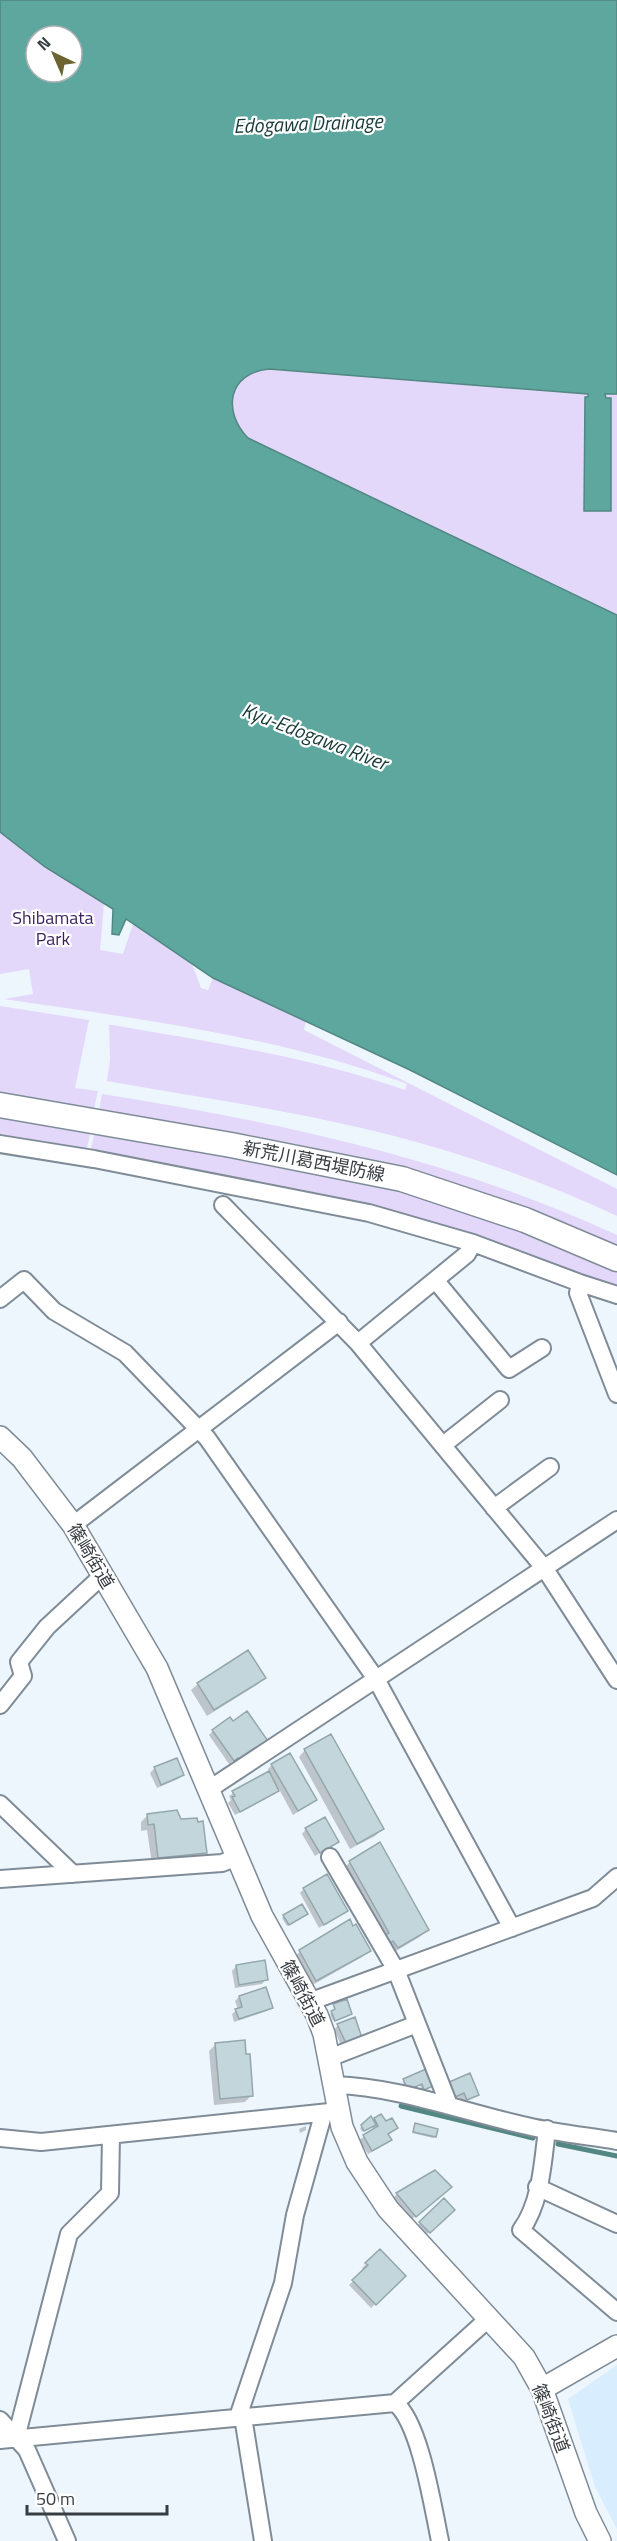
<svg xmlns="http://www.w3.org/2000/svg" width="617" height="2541" font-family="'Titillium Web','Noto Sans JP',sans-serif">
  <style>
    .built { fill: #d8edfe }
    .green { fill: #e3d7fa }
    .water { fill: #5ea79f; stroke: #528783; stroke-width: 1.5; fill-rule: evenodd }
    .shadow { fill: #0003 }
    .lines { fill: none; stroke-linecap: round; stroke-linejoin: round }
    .stream { stroke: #528783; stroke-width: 5 }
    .building { fill: #c2d6db; stroke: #94a7ac; stroke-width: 1.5 }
    .minor-casing { stroke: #7f8c97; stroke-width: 20 }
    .tertiary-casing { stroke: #7f8c97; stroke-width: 24 }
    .secondary-casing { stroke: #7f8c97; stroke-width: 27 }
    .minor { stroke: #fff; stroke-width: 16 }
    .tertiary { stroke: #fff; stroke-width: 21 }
    .secondary { stroke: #fff; stroke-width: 24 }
    .labels { text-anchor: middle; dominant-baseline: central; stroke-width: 4.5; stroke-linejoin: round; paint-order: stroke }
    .park-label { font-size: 18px; fill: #3a1f5b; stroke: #fff }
    .street-label { font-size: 18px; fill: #373d41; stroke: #fff }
    .water-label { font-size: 20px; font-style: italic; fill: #183c38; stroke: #fff }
  </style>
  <rect width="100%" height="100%" fill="#edf6fd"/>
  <!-- built -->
  <path class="built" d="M617,2365V2529L595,2487L568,2399Z"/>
  <!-- green -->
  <path class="green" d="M269,369L589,394L588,397H585L611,511V398H606L605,394H617V615L248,438C222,411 228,373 269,369Z
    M0,832L45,867L104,903L100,950L123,954L133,924L192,964L201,988L208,990L213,978L306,1021L304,1030L617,1189V1216C547,1183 474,1157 398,1137C303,1112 204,1098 107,1081L110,1060L109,1025H112C211,1042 310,1057 405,1090L407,1084C278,1036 139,1019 4,999L33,994L29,969L0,974Z
    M0,1006L89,1020L75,1088L98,1091L94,1109L0,1093Z
    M102,1094C279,1122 453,1159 617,1235V1246C453,1170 276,1136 99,1111Z
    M0,1115L91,1130L86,1153L0,1138Z
    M95,1130L403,1190L502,1221L617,1269V1290L515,1251L90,1154Z"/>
  <!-- water -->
  <path class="water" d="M0,0H617V394H605L606,398H611V511H584L585,397H588V394L269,369C228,373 222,411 248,438L617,615V1175L410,1070L213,978L126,919L119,935L112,934L113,909L45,867L0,832ZM36,36H72V72H36Z"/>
  <!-- shadow -->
  <path class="shadow" d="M264,1678L257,1685L207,1716L191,1690L198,1684Z
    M213,1731L266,1741L235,1764L233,1761L229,1764L209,1735Z
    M305,1750L382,1829L375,1836L350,1849L299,1757Z
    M272,1765L316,1800L293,1815L279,1789L273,1795L235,1815L228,1803L231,1800L229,1796L269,1772L268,1769Z
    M155,1768L182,1775L178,1779L157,1788L150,1773Z
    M148,1815L205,1853L198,1860L152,1864L147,1830L141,1831V1822Z
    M306,1829L337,1842L315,1856L302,1834Z
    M350,1862L427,1930L421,1936L391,1954L343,1869Z
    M304,1889L346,1911L319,1928L300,1893Z
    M284,1916H305L287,1926L282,1918Z
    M302,1950H369L362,1957L309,1987L293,1958Z
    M236,1966L266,1979L262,1984L235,1988L232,1971Z
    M239,1997L271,2007L267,2011L234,2022L232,2014L238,2009L235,2001Z
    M334,2005L349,2015L333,2021L330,2014L334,2011Z
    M338,2025L356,2042L342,2047L334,2030Z
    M216,2044L252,2095L245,2102L214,2105L209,2051Z
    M425,2071L429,2088L422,2091L420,2085L406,2091L403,2082L404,2080Z
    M444,2088L477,2095L462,2103L459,2097L449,2101Z
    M381,2116L385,2124L396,2128L387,2135L390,2140L386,2144L368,2154L359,2140L374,2130L372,2127L362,2132L360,2128L371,2119L372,2122Z
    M416,2125L434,2137L433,2138L412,2133Z
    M306,2126V2130L300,2133L299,2129Z
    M445,2191L411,2220L393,2198L397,2194Z
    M444,2200L452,2210L425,2236L416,2227Z
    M380,2251L404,2276L371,2308L349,2285L364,2271L362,2268Z"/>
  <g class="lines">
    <!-- stream -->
    <path class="stream" d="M401,2106L533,2138
      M558,2144L617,2156"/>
  </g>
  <!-- building -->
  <path class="building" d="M248,1650L266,1678L214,1710L197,1683Z
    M247,1711L268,1741L240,1760L238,1758L234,1761L212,1730L230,1717L233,1721Z
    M331,1734L384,1829L357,1844L304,1749Z
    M290,1753L317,1800L298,1811L271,1764Z
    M177,1758L184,1775L161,1785L154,1767Z
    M269,1771L279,1791L240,1812L232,1797L235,1796L232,1791Z
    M177,1810L181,1819L197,1818L198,1822L203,1821L207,1853L158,1858L154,1824L148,1825L147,1814Z
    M325,1817L339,1842L320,1853L305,1828Z
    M380,1842L429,1930L398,1948L393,1941L384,1947L379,1939L389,1933L349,1861Z
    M327,1874L348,1911L324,1925L303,1888Z
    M302,1904L308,1914L289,1925L283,1915Z
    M350,1919L353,1926L356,1924L371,1951L316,1981L299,1950Z
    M265,1960L268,1980L239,1985L236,1965Z
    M266,1987L273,2008L239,2019L235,2009L242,2007L239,1996Z
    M347,1999L352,2014L335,2021L331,2011L335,2009L333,2004Z
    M355,2017L362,2038L346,2043L337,2024Z
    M245,2040L246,2054H250L253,2096L220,2099L215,2043Z
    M426,2069L433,2086L424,2090L422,2084L408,2090L403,2079Z
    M470,2073L479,2095L467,2100L464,2093L453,2098L447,2083Z
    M381,2114L386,2121L392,2118L398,2128L388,2134L392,2140L372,2151L363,2135L378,2126L374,2118Z
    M371,2116L376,2125L364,2131L361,2125Z
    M415,2123L438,2129L436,2137L413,2132Z
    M435,2170L452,2187L416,2217L396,2193Z
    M444,2198L455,2210L430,2233L419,2222Z
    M380,2249L406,2276L376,2305L352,2280L368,2265L365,2263Z"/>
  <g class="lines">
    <defs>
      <path id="minor" d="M0,1144L94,1159L369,1213L473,1243L580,1283L617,1295
        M223,1205L358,1343L545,1569L617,1680
        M436,1281L509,1369L542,1348
        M580,1283L578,1293L617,1394
        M0,1299L24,1280L54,1311L125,1353L207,1438L376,1679L512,1928
        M358,1343L467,1254L473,1243
        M443,1445L500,1400
        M494,1508L550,1467
        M73,1525L339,1322
        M0,1705L23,1676L19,1662L47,1627L103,1575
        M208,1790L617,1520
        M0,1804L73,1874
        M330,1857L396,1970L449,2105
        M0,1879L222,1863L237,1857
        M309,2002L593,1898L617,1877
        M329,2058L417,2024
        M335,2085C400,2087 463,2112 527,2126C556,2133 587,2136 617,2141
        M547,2129C543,2161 541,2203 521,2230L617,2312
        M0,2138L41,2142L339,2111
        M537,2187L617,2224
        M395,2403C420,2422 433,2508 440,2541
        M238,2417L283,2283L295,2215L323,2115
        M243,2417L263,2541
        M0,2420L27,2450L67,2541
        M16,2438L69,2234L110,2193L111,2135
        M0,2440L395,2403L488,2319"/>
      <path id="tertiary" d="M0,1437L22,1458L73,1525L157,1668L262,1916L317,2015L324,2034L342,2127L357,2162L388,2209L524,2357L542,2389L586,2513L600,2541
        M542,2389L617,2346"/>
      <path id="secondary" d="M0,1105L231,1145L402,1179L525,1220L617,1259"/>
    </defs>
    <!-- minor casing -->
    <use href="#minor" class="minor-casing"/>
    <!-- tertiary casing -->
    <use href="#tertiary" class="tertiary-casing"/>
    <!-- secondary casing -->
    <use href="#secondary" class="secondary-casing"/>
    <!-- minor -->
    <use href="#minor" class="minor"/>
    <!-- tertiary -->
    <use href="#tertiary" class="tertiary"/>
    <!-- secondary -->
    <use href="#secondary" class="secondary"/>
  </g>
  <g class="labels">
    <!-- park labels -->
    <g class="park-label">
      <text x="53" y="917">Shibamata<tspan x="53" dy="21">Park</tspan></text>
    </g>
    <!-- street labels -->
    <g class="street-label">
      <text transform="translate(314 1161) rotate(11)">新荒川葛西堤防線</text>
      <text transform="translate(91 1556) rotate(59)">篠崎街道</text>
      <text transform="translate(303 1993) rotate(62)">篠崎街道</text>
      <text transform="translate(551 2418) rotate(69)">篠崎街道</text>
    </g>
    <!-- water labels -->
    <g class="water-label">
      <text transform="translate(308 123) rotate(-2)">Edogawa Drainage</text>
      <text transform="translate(315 736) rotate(21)">Kyu-Edogawa River</text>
    </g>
  </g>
  <!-- north arrow -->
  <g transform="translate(54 54) rotate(316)"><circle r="28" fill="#ffffff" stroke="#afb1b3" stroke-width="1.5"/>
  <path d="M0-4.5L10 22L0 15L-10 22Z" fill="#6b6330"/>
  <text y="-9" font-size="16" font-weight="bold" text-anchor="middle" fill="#373d41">N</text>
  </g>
  <!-- scale -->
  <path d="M27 2505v9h140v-9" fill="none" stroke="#373d41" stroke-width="3"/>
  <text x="36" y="2505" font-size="18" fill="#373d41" stroke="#ffffff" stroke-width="4.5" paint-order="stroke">50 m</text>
</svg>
